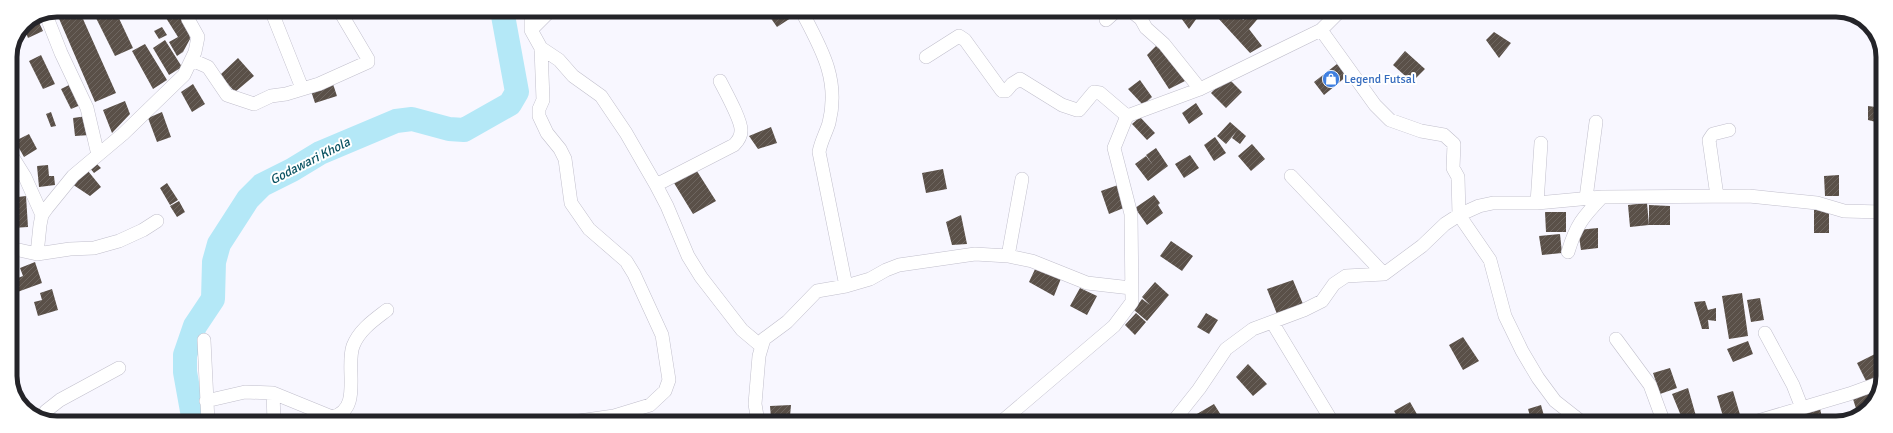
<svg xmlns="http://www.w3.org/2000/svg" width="1893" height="433" font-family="Signika,sans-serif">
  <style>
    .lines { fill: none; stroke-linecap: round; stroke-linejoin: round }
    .river { stroke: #b4e8f7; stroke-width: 24 }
    .building { fill: url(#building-hatch) }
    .minor-casing { stroke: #c1bfcc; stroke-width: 14 }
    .minor { stroke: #fff; stroke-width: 13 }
    .labels { text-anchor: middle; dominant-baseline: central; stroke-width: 4; stroke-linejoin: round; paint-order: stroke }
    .shop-label { font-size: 12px; fill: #366cbe; stroke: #fff; text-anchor: start }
    .water-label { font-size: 13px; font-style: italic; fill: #095262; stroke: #fff }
    .rim { fill: none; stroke: #242429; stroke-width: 5 }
  </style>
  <defs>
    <pattern id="building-hatch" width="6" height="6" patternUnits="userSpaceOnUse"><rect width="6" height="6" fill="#5a5048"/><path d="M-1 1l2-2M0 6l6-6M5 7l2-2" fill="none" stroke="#6e6660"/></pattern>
  </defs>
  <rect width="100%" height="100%" fill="#f8f7ff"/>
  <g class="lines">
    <!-- river -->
    <path class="river" d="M194,422L185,372V355L195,326L213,299L214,262L219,244L248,199L262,185L292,170L320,153L396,121L412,119L449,129L464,130L510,104L517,92L502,10"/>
  </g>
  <!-- building -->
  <path class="building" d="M67,10H79L116,93L95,102L57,14Z
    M112,10H115L133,48L115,56L96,18Z
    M161,10H182L179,13L189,29L190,39L183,52L177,56L169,42L178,37Z
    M765,10H796L797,14L777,27Z
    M1176,11H1202L1189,29Z
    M1228,11H1237L1243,20L1254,11H1257L1261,15L1249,29L1262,46L1250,53L1218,18Z
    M1835,11H1845L1858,20L1836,16Z
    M37,18L43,31L28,38L23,25L24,24Z
    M162,27L167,35L159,39L154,31Z
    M1494,32L1511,43L1499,58L1486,40Z
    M165,40L182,67L169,75L153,48Z
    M1159,43L1187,80L1169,89L1147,55Z
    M145,44L167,80L153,89L132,51Z
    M1405,51L1425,69L1412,82L1393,65Z
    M41,55L55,84L43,89L29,61Z
    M238,58L254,76L235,92L220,75Z
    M1337,64L1347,76L1324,95L1314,82Z
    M1227,77L1242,92L1226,108L1211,93Z
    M1140,80L1152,97L1143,105L1128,89Z
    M73,83L83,104L71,109L61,89Z
    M193,84L205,104L192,112L181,92Z
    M333,84L337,96L315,103L311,91Z
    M125,101L130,114L112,133L103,110Z
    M1196,103L1203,114L1189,124L1182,113Z
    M1868,106L1883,108V117L1877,116L1876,122L1868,120Z
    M51,112L56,126L51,127L46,114Z
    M162,112L171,137L157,142L148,118Z
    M87,116L90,135L75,136L73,118Z
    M1140,117L1155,133L1147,140L1132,124Z
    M1230,122L1246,136L1240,144L1232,138L1236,132L1226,144L1217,136Z
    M1876,122L1883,123V144H1879Z
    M771,127L777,143L758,149L749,136Z
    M29,134L37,149L24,157L15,141Z
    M1215,137L1226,153L1214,161L1204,145Z
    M1252,144L1265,159L1251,171L1238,156Z
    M1156,148L1168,166L1148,181L1135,164L1146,156L1153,165L1146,155Z
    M1190,155L1199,168L1184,178L1175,164Z
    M95,162L101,168L94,173L89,167Z
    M48,165L49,176H54L55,185L39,187L37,166Z
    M695,168L716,201L693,214L674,183Z
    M943,169L947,189L926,193L922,173Z
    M88,171L101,187L90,196L72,184Z
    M1839,175V196H1825L1824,176Z
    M167,183L178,200L170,205L160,188Z
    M1118,185L1126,207L1109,214L1101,191Z
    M1154,195L1160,203L1158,205L1163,213L1147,225L1135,208Z
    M26,196L28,227L12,228L10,198Z
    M179,201L185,212L177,217L170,206Z
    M1647,203L1649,225L1630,227L1628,205Z
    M1649,205L1670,206V225H1649Z
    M1814,210H1829V233H1814Z
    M1545,212H1566V232H1546Z
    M961,215L967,244L952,245L946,222Z
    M1598,228V248L1581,250L1578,230Z
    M1560,234L1562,253L1542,255L1539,236Z
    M1171,241L1193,256L1182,271L1160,256Z
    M35,262L42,283L12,294L10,281L23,276L20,268Z
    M1036,267L1062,276L1054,296L1029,282Z
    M1293,280L1303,304L1277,314L1267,289Z
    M1155,282L1169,295L1147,321L1134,310L1142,299L1150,305L1142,297Z
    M1080,288L1097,296L1087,315L1070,306Z
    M52,289L58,310L38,316L34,302L42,300L40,293Z
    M1742,293L1748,336L1729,339L1722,296Z
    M1760,298L1764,320L1751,322L1747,300Z
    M1705,301L1708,310L1716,308V321L1708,320L1709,329H1702L1694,302Z
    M1136,313L1146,322L1135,335L1125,325Z
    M1206,313L1218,320L1209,334L1197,327Z
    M1463,337L1479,361L1463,370L1449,345Z
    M1748,341L1753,354L1733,362L1727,349Z
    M1877,353L1882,368V376L1867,383L1857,363Z
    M1248,364L1267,384L1253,396L1236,377Z
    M1670,368L1677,388L1660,394L1653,373Z
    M1688,388L1698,423H1684L1672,394Z
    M1733,391L1741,418L1725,423L1717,396Z
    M1876,391L1877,394L1865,413L1858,415L1853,399Z
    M1410,402L1422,423H1401L1394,411Z
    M1214,404L1226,423H1193L1190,418Z
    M791,405L790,416L771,418L770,406Z
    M1541,405L1546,423H1532L1528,409Z
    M1820,408L1823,423H1799L1797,411Z
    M81,418L82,422H71Z
    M1443,418L1445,423H1433Z"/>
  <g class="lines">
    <defs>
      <path id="minor" d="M271,10L302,88
        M531,10V30L541,48L559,60L573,76L601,96L626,133L656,185L667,206L688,256L701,277L742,330L761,346
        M801,10C821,48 840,79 829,123C826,133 821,141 819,152L846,286
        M1131,11L1141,19L1146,28L1164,44L1200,89
        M46,15L61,53L87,108L98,155
        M1106,20L1116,11
        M531,30L551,10
        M1321,30L1375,105L1390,120L1421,131L1444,135L1454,144L1453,168L1458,177L1459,215L1490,260L1505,316L1522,351L1538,378L1555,401L1583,423
        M541,48L543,100L539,109V116L547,133L560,149L565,159L571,203L589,229L626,261L634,274L662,335L669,380L665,391L650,405L614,416L572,422
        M926,57L959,36L965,40L1002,91H1006L1012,84L1020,79L1062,105L1077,110H1079L1094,92L1100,93L1127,116
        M192,60L208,67L227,95L254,104L271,96L286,94L319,84L368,62V59L339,10
        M10,153L25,177L42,215
        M1291,176L1384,274
        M656,185L734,145C738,141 741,137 741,131C742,121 725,91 720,81
        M1717,196L1709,140L1713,134L1729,130
        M1586,198L1596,122
        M1537,203L1541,143
        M10,248L37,254L70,249L94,248L119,241L143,230L157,221
        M1568,252C1576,225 1583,217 1602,197
        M37,254L40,225L42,215L47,208L73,176L123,134L184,75L195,52L198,37L188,19L186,10
        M1008,256L1022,179
        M1272,322L1333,423
        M1765,333L1793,385L1802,408
        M1616,339L1650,385L1664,423
        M204,340L208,422
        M273,393L274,422
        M206,401L245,392L273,393L332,417C363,410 345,368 353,346C359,330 374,320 387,310
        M43,419L46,411L60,400L119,368
        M758,422L755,404L759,356L764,339L787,322L817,291L846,286L870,279L886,270L899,265L975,254L1008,256L1032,261L1087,283L1131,288
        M1000,423L1114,326L1132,302L1131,214L1114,148L1127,116L1200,89L1321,30L1340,11
        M1172,423L1199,389L1226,349L1253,329L1304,310L1322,301L1334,284L1346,276L1384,274L1422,246L1445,224L1459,215L1479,206L1493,203H1537L1602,197L1749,196L1817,203L1844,211L1882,212
        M1751,423L1849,394L1882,382"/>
    </defs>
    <!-- minor casing -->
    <use href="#minor" class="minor-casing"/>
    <!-- minor -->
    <use href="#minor" class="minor"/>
  </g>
  <!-- icons -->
  <defs>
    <symbol id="shop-disc" viewBox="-11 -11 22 22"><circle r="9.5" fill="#3f7fe0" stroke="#fff"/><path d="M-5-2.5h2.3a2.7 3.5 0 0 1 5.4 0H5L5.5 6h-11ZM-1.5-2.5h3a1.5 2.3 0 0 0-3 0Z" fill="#fff"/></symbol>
  </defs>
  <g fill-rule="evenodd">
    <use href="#shop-disc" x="1321" y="69" width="20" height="20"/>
  </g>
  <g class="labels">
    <!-- shop labels -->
    <g class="shop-label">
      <text x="1344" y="79">Legend Futsal</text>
    </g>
    <!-- water labels -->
    <g class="water-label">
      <text transform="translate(310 161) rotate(-27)">Godawari Khola</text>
    </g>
  </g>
  <!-- crop -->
  <path d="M0 0H1893V433H0ZM57 17H1836A40 40 0 0 1 1876 57V376A40 40 0 0 1 1836 416H57A40 40 0 0 1 17 376V57A40 40 0 0 1 57 17Z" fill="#fff" fill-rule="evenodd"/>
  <path class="rim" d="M57 17H1836A40 40 0 0 1 1876 57V376A40 40 0 0 1 1836 416H57A40 40 0 0 1 17 376V57A40 40 0 0 1 57 17Z"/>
</svg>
